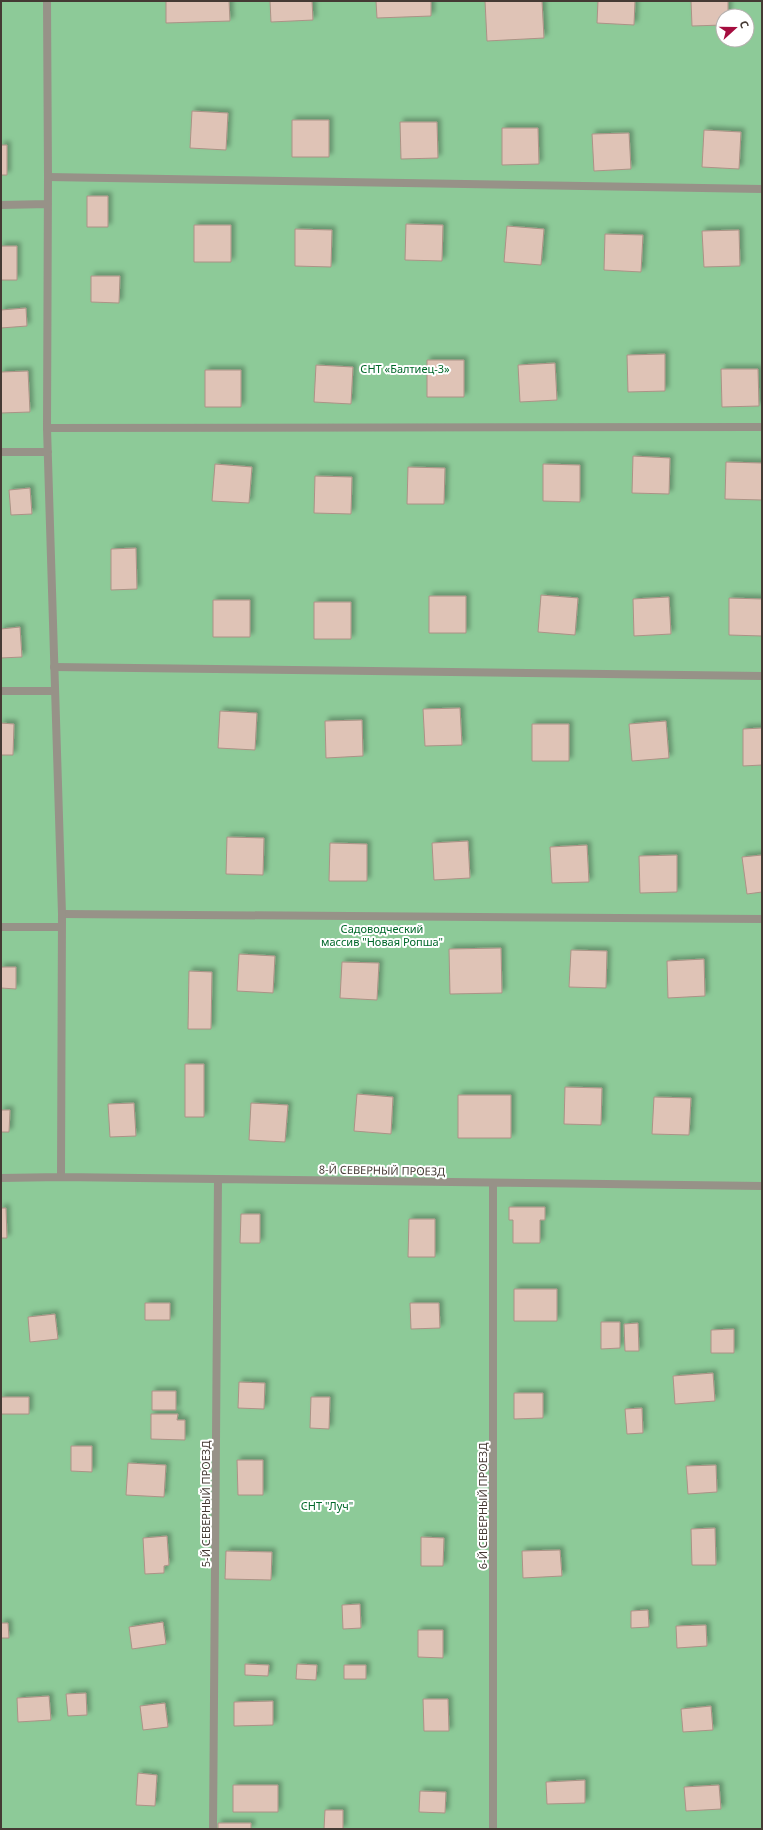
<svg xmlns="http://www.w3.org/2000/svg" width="763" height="1830" font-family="'Noto Sans',sans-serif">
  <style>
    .green { fill: #8dca98; fill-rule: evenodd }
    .building { fill: #dfc3b6; stroke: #ac9286; filter: url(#shadow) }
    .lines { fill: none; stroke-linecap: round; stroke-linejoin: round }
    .service { stroke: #979288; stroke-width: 8 }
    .minor { stroke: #979288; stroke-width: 8 }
    .labels { text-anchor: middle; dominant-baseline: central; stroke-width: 4; stroke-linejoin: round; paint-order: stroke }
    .park-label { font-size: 11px; fill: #00682a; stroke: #fff }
    .street-label { font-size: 11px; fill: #453a34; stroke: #fff }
  </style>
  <defs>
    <filter id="shadow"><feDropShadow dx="3.5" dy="-3.5" stdDeviation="2" flood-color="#0004"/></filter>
  </defs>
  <rect width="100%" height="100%" fill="#fee7dc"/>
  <!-- green -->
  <path class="green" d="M1,1H762V1829H1ZM723,16H747V40H723Z"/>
  <!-- building -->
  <path class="building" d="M166,1H229L230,21L166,23Z
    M270,1H312L313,20L271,22Z
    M376,1H431V16L377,18Z
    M485,1H542L544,38L487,41Z
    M598,1H635L634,25L597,23Z
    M691,1H728V16H723V25L692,26Z
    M192,111L228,113L226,150L190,148Z
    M292,120H329V157H292Z
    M400,122H437L438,158L401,159Z
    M502,128H538L539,164L502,165Z
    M704,130L741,132L739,169L702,167Z
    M629,133L631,169L594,171L592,134Z
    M1,145H7V175H1Z
    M87,196H108V227H87Z
    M406,224L443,225L442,261L405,260Z
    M194,225H231V262H194Z
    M507,226L544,229L541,265L504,262Z
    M295,229L332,230L331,267L295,266Z
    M739,230L740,266L704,267L702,231Z
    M605,234L643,235L641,272L604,270Z
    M1,246H17V280H1Z
    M91,276H120L119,303L91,302Z
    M26,308L27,326L1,328V310Z
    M665,354V391L628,392L627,355Z
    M427,360H464V397H427Z
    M555,363L557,400L520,402L518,365Z
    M316,365L353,367L351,404L314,402Z
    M721,369H758L759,406L722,407Z
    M205,370H241V407H205Z
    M28,371L30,412L1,413V372Z
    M633,456L670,458L669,494L632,493Z
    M726,462L762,463V500L725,499Z
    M215,464L252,467L249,503L212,501Z
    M543,464L580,465V502L543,501Z
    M408,467L445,468L444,504H407Z
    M315,476L352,477L351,514L314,513Z
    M30,488L32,514L11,515L9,490Z
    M136,548L137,589L111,590V549Z
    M541,595L578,598L575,635L538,632Z
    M429,596H466V633H429Z
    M669,597L671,634L634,636L633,599Z
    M729,598L762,599V636L729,635Z
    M213,600H250V637H213Z
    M314,602H351V639H314Z
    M20,627L22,657L1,658V629Z
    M460,708L462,745L425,746L423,709Z
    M220,711L257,713L255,750L218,748Z
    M362,720L363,756L326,758L325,721Z
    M666,721L669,758L632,761L629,724Z
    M1,723L14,724L13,755H1Z
    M532,724H569V761H532Z
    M762,728V765L743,766V729Z
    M227,837L264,838L263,875L226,874Z
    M468,841L470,878L434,880L432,843Z
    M330,843L367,844V881H329Z
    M587,845L589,882L552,883L550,847Z
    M677,855V892L640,893L639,856Z
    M762,855V892L747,894L742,857Z
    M501,948L502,993L450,994L449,949Z
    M571,950L607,951L606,988L569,987Z
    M239,954L275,956L273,993L237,991Z
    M704,959L705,996L668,998L667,961Z
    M342,962L379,963L377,1000L340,998Z
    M1,967H16V989L1,988Z
    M189,971L212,972L211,1029H188Z
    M185,1064H204V1117H185Z
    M565,1087L602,1088L601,1125L564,1124Z
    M357,1094L393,1097L391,1134L354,1131Z
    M458,1095H511V1138H458Z
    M654,1097L691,1098L689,1135L652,1134Z
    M134,1103L136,1136L110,1137L108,1104Z
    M251,1103L288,1105L285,1142L249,1140Z
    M1,1110H10L9,1132H1Z
    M509,1207H545V1220H540V1243H513V1220H509Z
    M1,1208H6L7,1238H1Z
    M241,1214H260V1243H240Z
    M409,1219H435V1257H408Z
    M514,1289H557V1321H514Z
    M145,1303H170V1320H145Z
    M410,1303H439L440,1328L411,1329Z
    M55,1314L58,1339L30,1342L28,1317Z
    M601,1322H620V1348L601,1349Z
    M638,1323L639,1351H625L624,1324Z
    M734,1329V1353H711V1330Z
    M713,1373L715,1401L675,1404L673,1376Z
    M239,1382L265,1383L264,1409L238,1408Z
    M152,1391H176V1410H152Z
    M514,1393H543V1418L514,1419Z
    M1,1397H29V1414H1Z
    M311,1397H330L329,1429L310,1428Z
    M642,1408L643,1433L627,1434L625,1409Z
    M151,1414H178L177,1420H185V1440L151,1439Z
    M71,1446H92V1472L71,1471Z
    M237,1460H263V1495H238Z
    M128,1463L166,1465L164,1497L126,1495Z
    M716,1465L717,1492L688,1494L686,1466Z
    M715,1528L716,1565H692L691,1529Z
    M167,1536L169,1565L164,1566V1573L145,1574L143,1538Z
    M421,1537L444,1538L443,1566H421Z
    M560,1550L562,1576L523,1578L522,1551Z
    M226,1551L272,1552L271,1580L225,1579Z
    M360,1604L361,1628L343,1629L342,1605Z
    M648,1610L649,1627L631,1628V1611Z
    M163,1622L166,1644L132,1649L129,1627Z
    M1,1623H8L9,1638H1Z
    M706,1625L707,1646L677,1648L676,1626Z
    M418,1630H443V1658L418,1657Z
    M245,1664L269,1665L268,1676L245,1675Z
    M297,1664L317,1665L316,1680L296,1679Z
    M344,1665H366V1679H344Z
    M86,1693L87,1715L68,1716L66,1694Z
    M49,1696L51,1720L18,1722L17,1698Z
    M423,1699H448L449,1731H424Z
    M273,1701V1725L234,1726V1702Z
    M165,1703L168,1727L143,1730L140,1706Z
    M711,1706L713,1730L683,1732L681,1709Z
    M138,1773L157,1775L155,1806L136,1805Z
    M585,1780V1803L547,1804L546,1782Z
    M233,1785H278V1812H233Z
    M719,1785L721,1809L686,1811L684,1787Z
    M420,1791L446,1792L445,1813L419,1812Z
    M325,1810H343V1829H324Z
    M218,1823H251V1829H218Z"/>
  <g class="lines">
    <!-- service -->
    <path class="service" d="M48,177L762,189
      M47,428L762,427
      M54,667L762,676
      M62,914L762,919"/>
    <!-- minor -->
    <path class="minor" d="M47,1L48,177L47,428L62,914L61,1177
      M1,205L48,204
      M1,452H48
      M1,691H55
      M1,927H62
      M1,1178L61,1177L762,1186
      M493,1183V1829
      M213,1829L218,1179"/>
  </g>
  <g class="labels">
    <!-- park labels -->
    <g class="park-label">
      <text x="405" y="368">СНТ «Балтиец-3»</text>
      <text x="382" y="928">Садоводческий<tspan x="382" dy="13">массив "Новая Ропша"</tspan></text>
      <text x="327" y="1505">СНТ "Луч"</text>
    </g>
    <!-- street labels -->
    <g class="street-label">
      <text transform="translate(382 1170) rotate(1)">8-Й СЕВЕРНЫЙ ПРОЕЗД</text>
      <text transform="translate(205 1504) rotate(-90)">5-Й СЕВЕРНЫЙ ПРОЕЗД</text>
      <text transform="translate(482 1506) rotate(-90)">6-Й СЕВЕРНЫЙ ПРОЕЗД</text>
    </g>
  </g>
  <!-- border -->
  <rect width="763" height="1830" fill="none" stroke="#453a34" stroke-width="4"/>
  <!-- north arrow -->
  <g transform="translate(735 28) rotate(69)"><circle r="19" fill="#ffffff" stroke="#b5b0ae"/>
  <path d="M0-3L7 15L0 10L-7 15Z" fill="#a50d3f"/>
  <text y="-6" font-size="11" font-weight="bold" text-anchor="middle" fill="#453a34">С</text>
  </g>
</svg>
